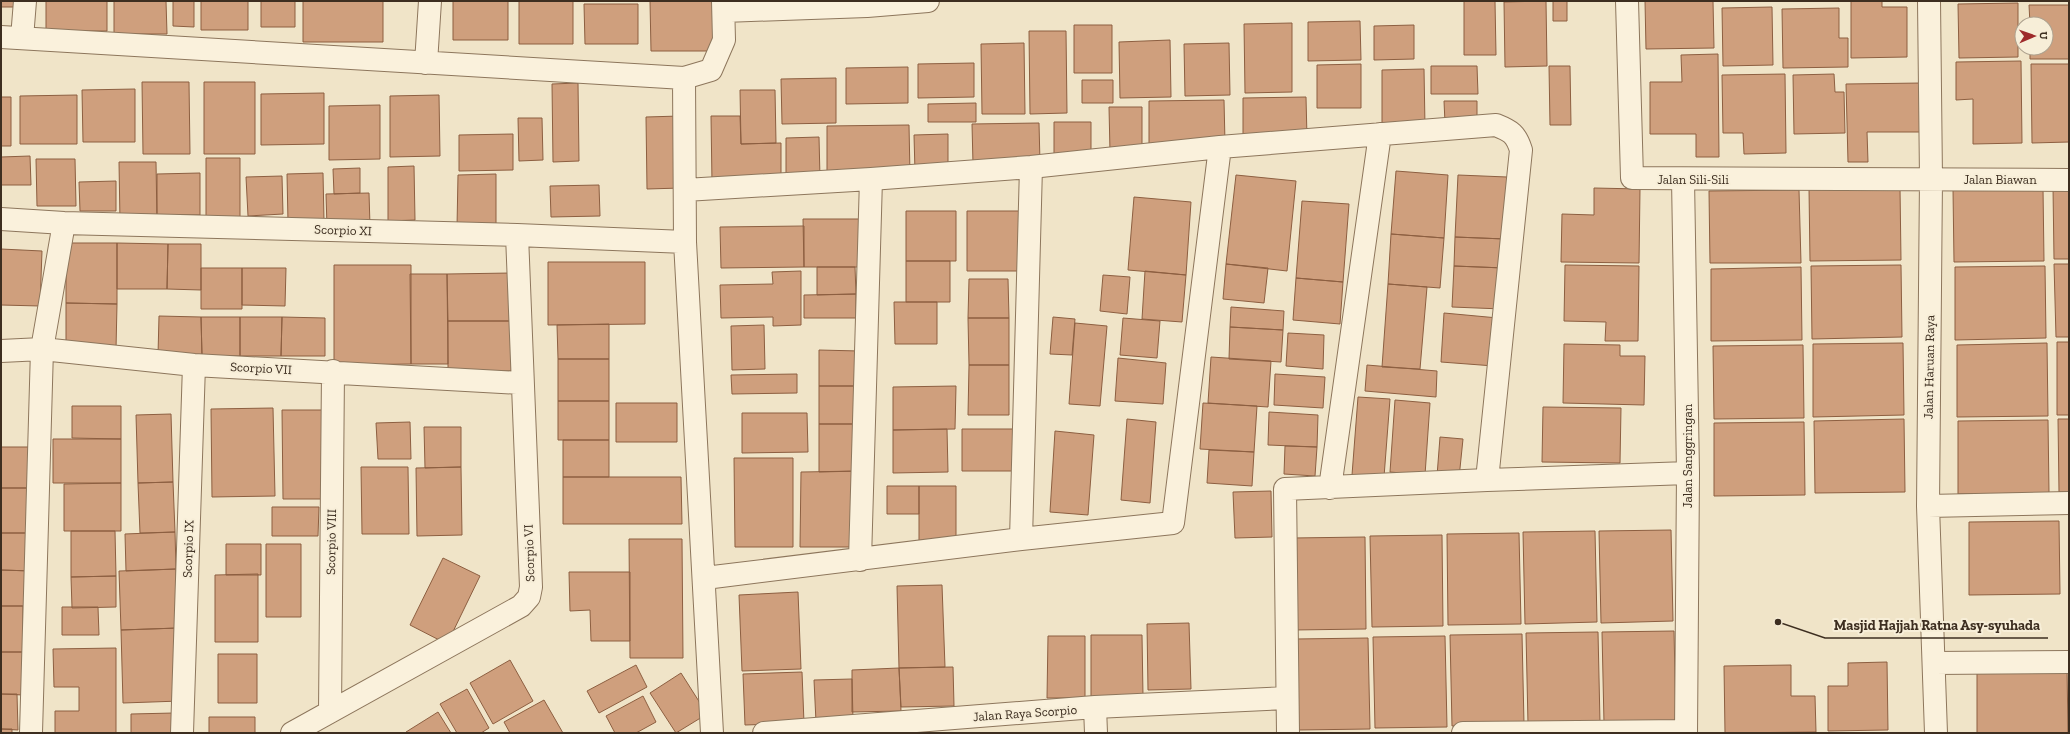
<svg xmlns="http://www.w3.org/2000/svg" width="2070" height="734" font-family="'Zilla Slab',serif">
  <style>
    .building { fill: #cf9f7d; stroke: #8d5f41 }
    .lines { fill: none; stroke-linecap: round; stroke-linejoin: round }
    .minor-casing { stroke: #8d765c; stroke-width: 24 }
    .minor { stroke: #faf1dc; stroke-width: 22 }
    .labels { text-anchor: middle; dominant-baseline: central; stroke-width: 4; stroke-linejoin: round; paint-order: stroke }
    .street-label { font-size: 13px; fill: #3d2e20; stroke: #f7eed8 }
    .leader { fill: none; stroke: #3d2e20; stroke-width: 1.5 }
    .callout-dot { fill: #3d2e20; stroke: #f7eed8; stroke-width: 1.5 }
    .callout-label { font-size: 14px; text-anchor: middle; font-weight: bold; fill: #3d2e20; stroke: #f7eed8; stroke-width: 4; stroke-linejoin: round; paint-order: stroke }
  </style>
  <rect width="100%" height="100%" fill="#f0e4c8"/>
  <!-- building -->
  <path class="building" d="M1,1H14V7H1Z
    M46,1H107V31H46Z
    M114,1H166L167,34H114Z
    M173,1H194V27L173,26Z
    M201,1H248V30H201Z
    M261,1H295V27H261Z
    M303,1H383V42H303Z
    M453,1H508V40H453Z
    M519,1H573V44H519Z
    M650,1H713L714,51H651Z
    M1464,1H1495L1496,55H1464Z
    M1546,1L1547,66L1505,67L1504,2Z
    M1553,1H1567V21H1553Z
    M1645,1H1713L1714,48L1646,49Z
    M1851,1H1882V7H1907V57L1851,58Z
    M2018,3V57L1959,58L1958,4Z
    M584,4H638V44H585Z
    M2029,5H2069V59H2030V48H2046V24H2030Z
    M1772,7L1773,65L1723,66L1722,8Z
    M1839,8V38H1848V67L1783,68L1782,9Z
    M1360,21L1361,60L1308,61V22Z
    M1292,23V92L1245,93L1244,24Z
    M1074,25H1112V73H1074Z
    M1414,25V59L1374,60V26Z
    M1029,31H1066L1067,113L1030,114Z
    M1170,40L1171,97L1120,98L1119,42Z
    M1024,43L1025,114H982L981,44Z
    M1229,43L1230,95L1185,96L1184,44Z
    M1718,54L1719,157H1696V134H1650V82H1682L1681,55Z
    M2021,61L2022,143L1973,144V99L1956,100V62Z
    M974,63V97L918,98V64Z
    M1361,64V108H1317V65Z
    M2031,64H2069V142L2032,143Z
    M1431,66H1477L1478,94H1431Z
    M1549,66H1570L1571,125H1550Z
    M908,67V103L846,104V68Z
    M1424,69L1425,127L1382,128V70Z
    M1785,74L1786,153L1744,154L1743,133H1723L1722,75Z
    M1834,74L1835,92H1844L1845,133L1794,134L1793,75Z
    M836,78V123L782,124L781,79Z
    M1082,80H1113V103H1082Z
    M142,82H189L190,154H143Z
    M204,82H255V154H204Z
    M578,83L579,161L553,162L552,84Z
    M1922,83V132H1867L1868,162H1848L1846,84Z
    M135,89V142H83L82,90Z
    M740,90H775L776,143L741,144Z
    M324,93V144L261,145V94Z
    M77,95V144H20V96Z
    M439,95L440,156L390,157V96Z
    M1,97H11V146H1Z
    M1306,97L1307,138L1243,139V98Z
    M1224,100L1225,143L1149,144V101Z
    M1444,101H1477V123H1445Z
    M976,103V122H928V104Z
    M380,105V159L329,160V106Z
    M1109,107H1142V151L1110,152Z
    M680,116L681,188L647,189L646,117Z
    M711,116H740L741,144L781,143V181L712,183Z
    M518,118H542L543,160L519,161Z
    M1054,122H1091V156L1054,157Z
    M1039,123L1040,163L973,164L972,124Z
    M909,125L910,175L827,176V126Z
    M513,134V170L459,171V135Z
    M948,134V171L915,172L914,135Z
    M819,137L820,178H786V138Z
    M30,156L31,185H1V157Z
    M206,158H240V224H206Z
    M36,159H75L76,206H37Z
    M119,162H156L157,222H120Z
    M414,166L415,220L388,221V167Z
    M360,168V193L334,194L333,169Z
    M1396,171L1448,175L1444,238L1391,234Z
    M200,173V215H157V174Z
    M323,173L324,221L288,222L287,174Z
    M496,174V228L457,227L458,175Z
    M1236,175L1296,181L1287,271L1226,264Z
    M1458,175L1507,177L1505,239L1455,237Z
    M282,176L283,214L248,216L246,177Z
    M116,181V211H80L79,182Z
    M599,185L600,216L551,217L550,186Z
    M2053,187H2069V259H2054Z
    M1594,188L1640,189L1639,263L1561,262L1562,214L1594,215Z
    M1809,188H1900L1901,260L1810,261Z
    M2043,188L2044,261L1954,262L1953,189Z
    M1799,190L1801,263H1710L1709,191Z
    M369,193L370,226L327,227L326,194Z
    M1134,197L1191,202L1186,275L1128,270Z
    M1302,201L1349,204L1343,282L1296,278Z
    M906,211H956V261H906Z
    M967,211H1019V271H967Z
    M803,219H864V267H804Z
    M804,226V267L721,268L720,227Z
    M1391,234L1444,238L1440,288L1388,284Z
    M1455,237L1505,239L1504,268L1454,266Z
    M66,243H117V304L66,303Z
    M117,243L168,244L167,289H117Z
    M168,244H201V290L167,289Z
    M1,249L42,251L40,306L1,305Z
    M906,261H950V302H906Z
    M548,262H645V324L548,325Z
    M1226,264L1268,268L1264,303L1223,299Z
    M2054,264H2069V337H2056Z
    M334,265H411V364L334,365Z
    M1565,265L1639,266L1638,341H1605L1606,322L1564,321Z
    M1901,265L1902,337L1812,339L1811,266Z
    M1454,266L1504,268L1502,309L1452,307Z
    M2045,266L2046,338L1955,340V267Z
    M817,267H855L856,294L817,295Z
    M1801,267L1802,340L1711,341V269Z
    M201,268H242V309H201Z
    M242,268H286L285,306L242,305Z
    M801,271V325L773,326V317L721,318L720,285L773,284L772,272Z
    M1145,271L1186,275L1182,322L1142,319Z
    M512,273V321H448L447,274Z
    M410,274H447L448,364H411Z
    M1103,275L1130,277L1127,314L1100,311Z
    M1296,278L1343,282L1340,324L1293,320Z
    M969,279H1008L1009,318H968Z
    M1388,284L1427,287L1420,369L1382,367Z
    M856,294V318H804V295Z
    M894,302H937V344H895Z
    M66,303L117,304L116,349L66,348Z
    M1231,307L1284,311L1283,330L1230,327Z
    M1444,313L1498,318L1494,366L1441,362Z
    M159,316L201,317L202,356L158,355Z
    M201,317H240V356H202Z
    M240,317H282L281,356H240Z
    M282,317L325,318V356H281Z
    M1053,317L1075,319L1072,355L1050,354Z
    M968,318H1009V365H969Z
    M1123,318L1160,321L1157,358L1120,355Z
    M448,321H512L513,371L448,372Z
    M1075,323L1107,326L1100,406L1069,404Z
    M609,324V359H558L557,325Z
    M764,325L765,369L732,370L731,326Z
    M1230,327L1283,330L1281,362L1229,359Z
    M1288,333L1324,335L1323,369L1286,366Z
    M2057,342H2069V415H2057Z
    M1903,343L1904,415L1813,417V344Z
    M2047,343L2048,416L1957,417V345Z
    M1564,344L1620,345V356H1645L1644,405L1563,403Z
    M1803,345L1804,418L1714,419L1713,346Z
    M819,350L859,351V386H819Z
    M1211,357L1271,361L1268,407L1208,403Z
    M1118,358L1166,363L1163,404L1115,401Z
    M558,359H609V401H558Z
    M969,365H1009V415H968Z
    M1367,365L1437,371L1436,397L1365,391Z
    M797,374V393L732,394L731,375Z
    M1275,374L1325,377L1323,408L1274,405Z
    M819,386H859V424H819Z
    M956,386L955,429L893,430V387Z
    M1358,397L1390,399L1384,477L1352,475Z
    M1395,400L1430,403L1425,475L1390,472Z
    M558,401H609V440H558Z
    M616,403H677V442H616Z
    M1203,403L1257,406L1254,452L1200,449Z
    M72,406H121V439L72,438Z
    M1543,407L1621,408L1620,463L1542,462Z
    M273,408L275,496L212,497L211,409Z
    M282,410H322V499H283Z
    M1269,412L1318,415L1317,447L1268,445Z
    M742,413H807L808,452L742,453Z
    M171,414L173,482L138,483L136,415Z
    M1127,419L1156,422L1150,503L1121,500Z
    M1904,419L1905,492L1815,493L1814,421Z
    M2058,419H2069V492H2059Z
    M2048,420L2049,493L1958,494V421Z
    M410,422L411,459H378L376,423Z
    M1804,422L1805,495L1714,496V423Z
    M819,424H859V471L819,472Z
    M424,427H461V467L425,468Z
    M947,429L948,472L893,473V430Z
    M962,429H1018V471H962Z
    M1055,431L1094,435L1088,515L1050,512Z
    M1440,437L1463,439L1459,478L1437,476Z
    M53,439H121V483H53Z
    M563,440H609V477H563Z
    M1285,446L1317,447L1315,476L1284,474Z
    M1,447H31L32,488H1Z
    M1209,450L1254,452L1252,486L1207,483Z
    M734,458H793V547H735Z
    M361,467H408L409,534H362Z
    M461,467L462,535L417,536L416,468Z
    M859,471V547H800L801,472Z
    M563,477H681L682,524H563Z
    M173,482L175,532L140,533L138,483Z
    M121,483V531H64V484Z
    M887,486H919V514H887Z
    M919,486H956V541H919Z
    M1,488H32V533H1Z
    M1271,491L1272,537L1235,538L1233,492Z
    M272,507H319L318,536H272Z
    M2059,521L2060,594L1969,595V522Z
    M1671,530L1673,621L1601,623L1599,531Z
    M71,531H115L116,576L71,577Z
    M1595,531L1597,622L1525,624L1523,532Z
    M175,532L176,569L126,571L125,534Z
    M1,533H32V571L1,570Z
    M1519,533L1521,624L1448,625L1447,534Z
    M1442,535L1443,626L1372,627L1370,536Z
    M1365,537L1366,629L1294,630L1293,538Z
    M629,539H682L683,658H630Z
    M226,544H261V575H226Z
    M266,544H301V617H266Z
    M443,558L480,576L447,644L410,625Z
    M176,569L178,628L121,630L119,571Z
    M1,570L32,571V606H1Z
    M569,572H630V641H591L590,610L570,611Z
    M258,574V642H215V575Z
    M116,576V607L72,608L71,577Z
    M942,585L945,667L899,668L897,586Z
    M798,592L801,669L742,671L739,595Z
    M1,606H23V652H1Z
    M62,607H98L99,635H62Z
    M1189,623L1191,689L1148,690L1147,624Z
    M178,628L180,701L123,703L121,630Z
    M1674,631L1676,722L1604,723L1602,632Z
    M1598,632L1600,723L1528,724L1526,633Z
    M1522,634L1524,724L1452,726L1450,635Z
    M1091,635H1142L1143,696L1091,697Z
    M1048,636H1085V698H1047Z
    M1445,636L1447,727L1375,728L1373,637Z
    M1368,638L1370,729L1298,730L1296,639Z
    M116,648V733H55V711H79V687H54L53,649Z
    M1,652H23V695L1,694Z
    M218,654H257V703H218Z
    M510,660L533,701L493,724L470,683Z
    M1887,662L1888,730L1828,731V686H1848V663Z
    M636,665L647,687L599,713L587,691Z
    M1791,665V696H1815L1816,732L1725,733L1724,666Z
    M953,667L954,706L901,707L899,668Z
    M2067,667L2068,733H1977V668Z
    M899,668L901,711L852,712V670Z
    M802,672L804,723L745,725L743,674Z
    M681,673L707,714L676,733L650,693Z
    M852,679L853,720L816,722L814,680Z
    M467,689L489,728L481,733H457L440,704Z
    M1,694H17L18,730L1,729Z
    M643,696L656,722L636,733H615L606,716Z
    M544,700L563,733H510L504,722Z
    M438,712L451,733H406V732Z
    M174,713V733H131V714Z
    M209,717H255V733H209Z
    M1,729H12V733H1Z"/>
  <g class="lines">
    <defs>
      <path id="minor" d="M1627,1L1632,178L2069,180
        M1929,1L1931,179L1928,506L1936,733
        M724,11L867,6L928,1
        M1,37L684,78L711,70L724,40L723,1
        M22,38L25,1
        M426,63L430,1
        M684,78L685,242L712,733
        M1683,179L1688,473L1686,733
        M685,190L871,179L1031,167L1220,147L1496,125C1511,131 1516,134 1521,150L1487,480L1688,473
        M1,219L64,223L517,235L685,242
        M1,351L42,349L194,365L521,383
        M1330,488L1380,134
        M1928,506L2069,503
        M1021,539L1031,167
        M860,560L871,179
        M705,578L1021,539L1173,523L1220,147
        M1934,663L2069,662
        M1095,707L1096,733
        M330,712L333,371
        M31,733L42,349L64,223
        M182,733L194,365
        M292,733L521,606L529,597L531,587L517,235
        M764,733L1095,707L1287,698
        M1288,733L1285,489L1487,480
        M1463,733L1686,731"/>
    </defs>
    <!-- minor casing -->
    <use href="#minor" class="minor-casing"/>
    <!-- minor -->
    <use href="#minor" class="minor"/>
  </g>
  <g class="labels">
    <!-- street labels -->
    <g class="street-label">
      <text x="1693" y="179">Jalan Sili-Sili</text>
      <text x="2000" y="179">Jalan Biawan</text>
      <text transform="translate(343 230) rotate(2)">Scorpio XI</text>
      <text transform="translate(1929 367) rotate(-89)">Jalan Haruan Raya</text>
      <text transform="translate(261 368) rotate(3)">Scorpio VII</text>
      <text transform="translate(1687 456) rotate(-90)">Jalan Sanggringan</text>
      <text transform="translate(331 542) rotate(-89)">Scorpio VIII</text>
      <text transform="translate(188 549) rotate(-88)">Scorpio IX</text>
      <text transform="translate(529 553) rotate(-92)">Scorpio VI</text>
      <text transform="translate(1025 713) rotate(-4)">Jalan Raya Scorpio</text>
    </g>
  </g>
  <!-- callouts -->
  <path class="leader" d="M1778 622L1825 638H2048"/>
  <circle class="callout-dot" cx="1778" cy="622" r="4"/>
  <g class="callout-label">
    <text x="1937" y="630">Masjid Hajjah Ratna Asy-syuhada</text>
  </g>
  <!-- border -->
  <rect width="2070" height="734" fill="none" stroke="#3d2e20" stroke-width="4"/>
  <!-- north arrow -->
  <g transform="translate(2034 36) rotate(88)"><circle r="19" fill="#f7eed8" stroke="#ada18e"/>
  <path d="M0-3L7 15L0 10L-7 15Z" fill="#9e2a2b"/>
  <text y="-6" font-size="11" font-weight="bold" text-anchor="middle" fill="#3d2e20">U</text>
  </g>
</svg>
